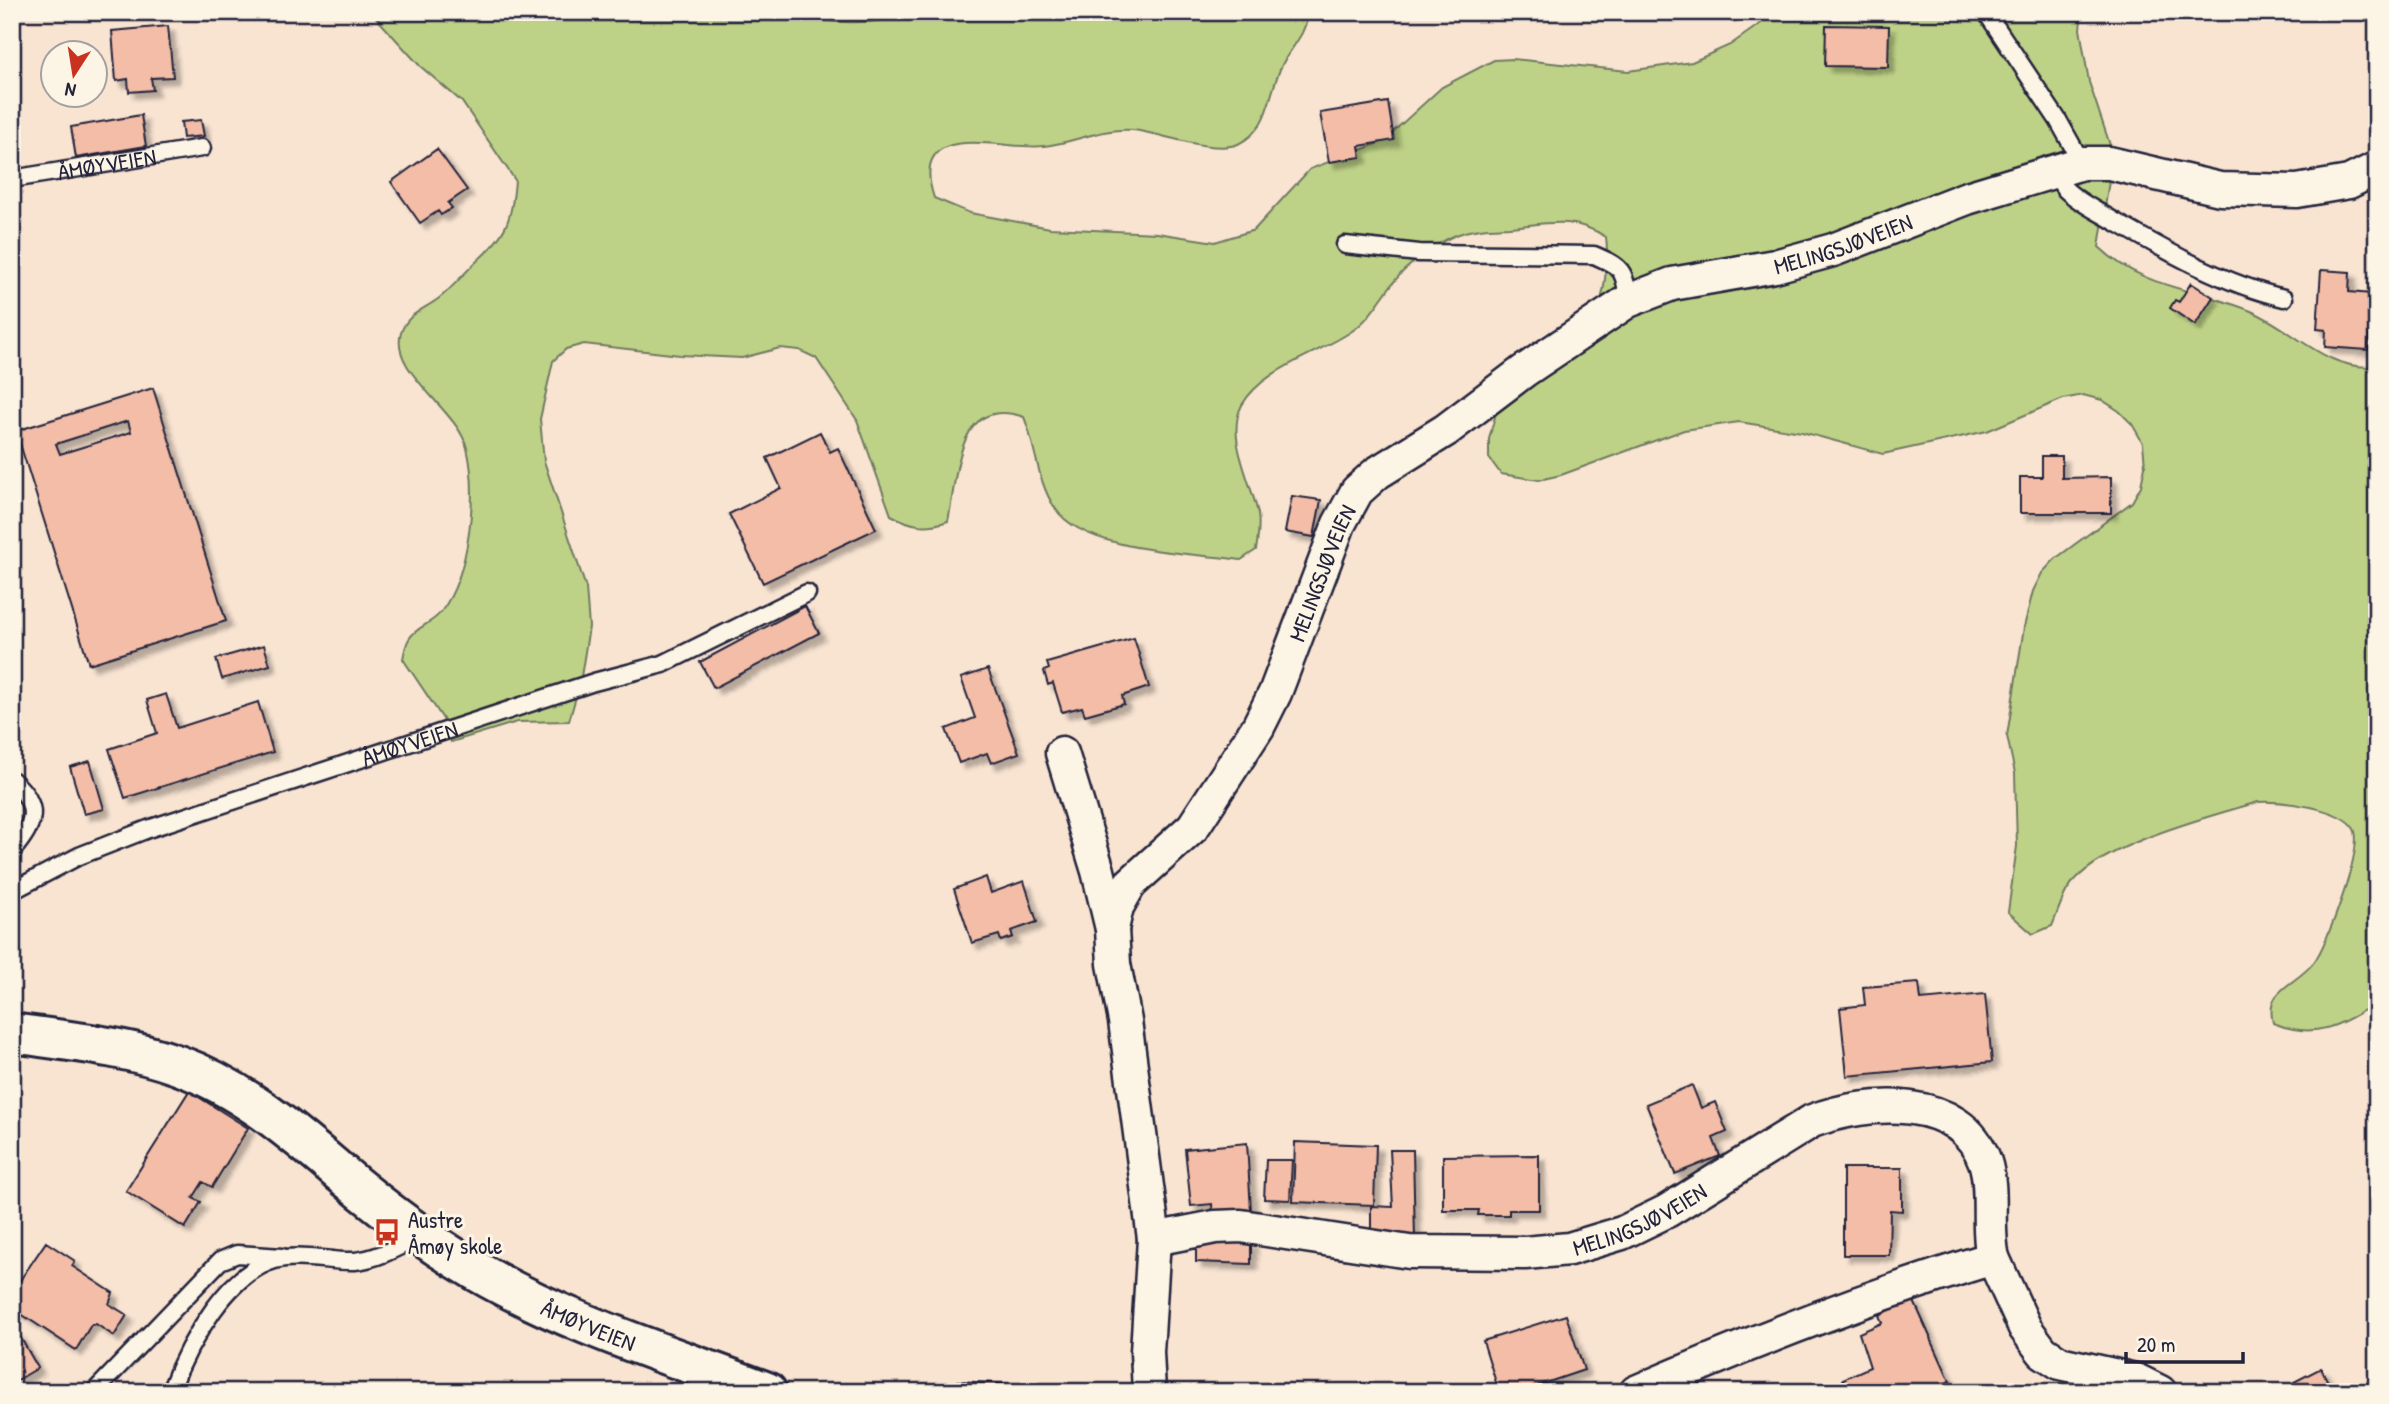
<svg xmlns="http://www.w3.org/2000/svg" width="2389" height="1404" font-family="'Patrick Hand',sans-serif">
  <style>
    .green { fill: #bed287; stroke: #707a61; stroke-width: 2 }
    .building { fill: #f3bda7; stroke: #22223b; stroke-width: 2; fill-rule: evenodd; filter: url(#shadow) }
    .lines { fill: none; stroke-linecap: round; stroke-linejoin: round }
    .service-casing { stroke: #22223b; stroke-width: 21 }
    .minor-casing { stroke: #22223b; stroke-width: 37 }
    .secondary-casing { stroke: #22223b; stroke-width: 44 }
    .service { stroke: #fcf5e5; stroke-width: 16 }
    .minor { stroke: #fcf5e5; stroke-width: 32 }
    .secondary { stroke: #fcf5e5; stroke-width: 38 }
    .labels { text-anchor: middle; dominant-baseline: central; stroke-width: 6; stroke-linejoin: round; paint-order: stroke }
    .street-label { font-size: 23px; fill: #22223b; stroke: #fcf5e5 }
    .poi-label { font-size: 23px; fill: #22223b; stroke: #fcf5e5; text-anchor: start }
  </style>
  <defs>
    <filter id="shadow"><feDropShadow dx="6" dy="6" stdDeviation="2" flood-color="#0004"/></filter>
  </defs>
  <rect width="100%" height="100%" fill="#f9e4d2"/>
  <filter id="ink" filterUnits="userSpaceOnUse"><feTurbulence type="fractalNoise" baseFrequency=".0143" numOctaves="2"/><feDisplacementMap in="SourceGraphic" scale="14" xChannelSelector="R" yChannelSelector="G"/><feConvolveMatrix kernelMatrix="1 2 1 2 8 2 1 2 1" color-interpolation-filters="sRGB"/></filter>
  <g filter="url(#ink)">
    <!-- green -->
    <path class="green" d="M371,12H781C825,24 873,27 917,12H1309C1304,37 1294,43 1283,63C1268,91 1271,129 1238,144C1214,154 1160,133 1133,130C1103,127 1074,143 1044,146C1002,151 907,116 934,198L970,213L1050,228L1157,233L1215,242L1254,230L1310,169L1382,142L1442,87L1494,60L1513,59L1628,71L1692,62L1730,45L1777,12H2082L2080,29L2089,82L2113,154L2099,247C2144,290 2199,289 2251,311C2293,328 2327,373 2377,366V1002C2341,1026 2314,1040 2273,1023C2264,988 2296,986 2314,962C2327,945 2364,847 2354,829C2341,807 2281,801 2258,802C2208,817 2095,845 2067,890C2061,901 2057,914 2052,926L2033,934L2008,912L2017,846L2015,773L2007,736L2024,627L2033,591L2042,573L2055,559L2132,502L2141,486L2145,466L2143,443L2132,424L2119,411L2102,400L2083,395L2063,399L1987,431L1883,454L1802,432L1739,422L1684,430L1561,475L1539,480L1501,474L1489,458V439L1499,402L1593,334C1601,302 1610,270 1606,237C1572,215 1546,224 1509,227C1491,228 1473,228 1456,235C1438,242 1422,255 1408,267C1386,285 1376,315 1352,331C1319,354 1263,368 1242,405C1225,437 1252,483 1258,514C1260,527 1258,537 1256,550L1241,560C1192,553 1083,552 1055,508C1037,482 1036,446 1024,417C956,394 958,474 948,521C925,529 912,526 891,515L857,420L816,358L799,350L780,348L742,358L680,355L584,344L566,349L553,361L540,419L544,461L586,588L589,627L580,683L569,721L517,722L451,742L443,719L403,659C404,653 406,644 409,639C416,627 433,623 441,612C470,574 478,493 467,448C458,410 389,371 401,333C407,314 423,310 438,299C453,288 463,274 476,262C506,235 512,221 515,180L462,102L420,66Z"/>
    <!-- building -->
    <path class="building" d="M1826,25L1889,26L1888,67L1825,66Z
      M168,26L173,77L151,78L153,90L129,92L128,79L116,81L112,31Z
      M1388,102L1394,140L1359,146L1361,157L1329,162L1320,113Z
      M141,115L146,146L76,158L71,127Z
      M201,120L204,136L183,138L181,122Z
      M437,149L467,190L448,203L452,208L441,215L438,211L420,223L391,182Z
      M2321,270L2350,272L2349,292L2372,294L2368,350L2325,347L2326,330L2317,329Z
      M2191,283L2213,297L2195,325L2170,308L2175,300L2179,302Z
      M153,388L226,621L89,664L16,431ZM128,421L131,432L60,454L56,444Z
      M820,432L830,452L838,448L876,529L763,583L729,514L781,488L767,458Z
      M2042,456H2062V478L2111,477V513H2020V477H2042Z
      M1292,496L1321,500L1314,537L1285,532Z
      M805,606L819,633L714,688L700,662Z
      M1134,638L1149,687L1122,696L1124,704L1085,715L1082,707L1062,712L1053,683L1048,685L1044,671L1049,669L1047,663Z
      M264,645L270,665L222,679L216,659Z
      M988,669L1019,753L991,763L987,753L959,763L946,729L975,718L961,678Z
      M166,694L177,728L258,702L273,752L125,798L109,749L157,733L147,700Z
      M90,761L104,809L84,814L70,767Z
      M986,877L991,893L1024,881L1037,922L1011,931L1013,937L1001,941L999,935L972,943L954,889Z
      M1919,983L1921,1000L1985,994L1992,1062L1847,1076L1840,1008L1865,1005L1863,987Z
      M1692,1085L1701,1108L1715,1102L1727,1132L1713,1138L1720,1156L1675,1174L1646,1104Z
      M189,1091L248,1128L212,1187L203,1182L193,1198L201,1202L185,1228L126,1191Z
      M1295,1142L1376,1145L1374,1205L1293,1202Z
      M1247,1143L1251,1211L1213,1215L1212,1204L1191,1206L1185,1149Z
      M1390,1150H1413L1415,1239L1371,1238V1206L1393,1207Z
      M1539,1155V1210H1509V1215H1478L1479,1210H1443V1156Z
      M1266,1160H1292L1290,1200L1264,1199Z
      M1843,1168H1902V1211L1890,1210L1889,1255H1843Z
      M1196,1239L1251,1242V1264L1196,1262Z
      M46,1242L75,1261L72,1266L113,1293L109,1304L127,1315L114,1336L96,1324L91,1325L76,1350L12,1308V1292Z
      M1913,1299L1950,1381L1926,1392H1848L1843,1379L1870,1367L1859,1333L1882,1323L1879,1315Z
      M1566,1315L1584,1370L1519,1392H1499L1483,1341Z
      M18,1333L38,1368L14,1382L12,1337Z
      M2321,1368L2333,1392H2298L2294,1382Z
      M958,1381L1023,1385L1022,1392H957Z"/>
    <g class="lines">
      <defs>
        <g id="service">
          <path d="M1986,12L2058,120L2082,163"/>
          <path d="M2054,171C2057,176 2061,184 2065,189C2079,203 2098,211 2114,221C2168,252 2224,284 2284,298"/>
          <path id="s1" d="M12,179L202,148"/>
          <path d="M1345,245L1419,253L1594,255C1622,267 1625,270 1628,301"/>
          <path d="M12,780C42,807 35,823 12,851"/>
          <path id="s2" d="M12,891L79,856L148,829L594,682L663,664L807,593"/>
          <path d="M94,1392L220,1261L237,1254L282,1257"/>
          <path d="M170,1392C187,1346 230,1264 285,1258C308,1255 332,1262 355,1261C378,1259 400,1246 420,1236"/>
        </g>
        <g id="minor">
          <path d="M1062,753L1098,871L1112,929L1114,964L1125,1021L1154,1239L1147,1352L1149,1392"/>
          <path id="s3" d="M1112,929L1117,907L1130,884L1193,827L1258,727L1275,693L1339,524L1357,491L1377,473L1446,430L1524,371L1628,301L1672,284L1775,266L1833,250L1967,198L2082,163H2109L2220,189L2297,191L2349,182L2377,168"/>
          <path id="s4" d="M1154,1239L1215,1227L1241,1226L1409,1252L1525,1253L1569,1249L1622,1233L1667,1211L1812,1121C1867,1100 1961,1093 1985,1162C1994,1189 1986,1228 1993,1258"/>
          <path d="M1636,1392C1753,1341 1871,1295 1993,1258L2025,1328L2043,1352L2060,1363L2136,1380L2160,1392"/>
        </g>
        <g id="secondary">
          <path id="s5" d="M12,1033C68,1041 125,1046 178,1065C250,1091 304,1143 361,1190C398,1220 437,1248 478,1272C568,1324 670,1355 767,1392"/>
        </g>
      </defs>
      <!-- service casing -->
      <use href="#service" class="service-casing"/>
      <!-- minor casing -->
      <use href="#minor" class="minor-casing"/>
      <!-- secondary casing -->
      <use href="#secondary" class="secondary-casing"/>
      <!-- service -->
      <use href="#service" class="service"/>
      <!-- minor -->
      <use href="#minor" class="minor"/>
      <!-- secondary -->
      <use href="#secondary" class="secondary"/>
    </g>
  </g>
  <!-- icons -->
  <defs>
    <symbol id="bus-bare" viewBox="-9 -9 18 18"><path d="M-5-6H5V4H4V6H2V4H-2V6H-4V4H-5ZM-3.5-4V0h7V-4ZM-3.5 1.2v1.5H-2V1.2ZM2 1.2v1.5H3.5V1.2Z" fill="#c8321e" stroke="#fcf5e5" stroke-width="2.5" paint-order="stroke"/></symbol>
  </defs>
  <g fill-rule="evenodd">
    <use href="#bus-bare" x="368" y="1213" width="38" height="38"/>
  </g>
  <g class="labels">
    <!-- street labels -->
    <g class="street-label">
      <text stroke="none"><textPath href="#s1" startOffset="96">ÅMØYVEIEN</textPath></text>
      <text stroke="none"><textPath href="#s3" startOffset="1064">MELINGSJØVEIEN</textPath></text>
      <text stroke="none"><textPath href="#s3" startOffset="420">MELINGSJØVEIEN</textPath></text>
      <text stroke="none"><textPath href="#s2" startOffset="425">ÅMØYVEIEN</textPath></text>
      <text stroke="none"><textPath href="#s4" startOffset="495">MELINGSJØVEIEN</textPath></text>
      <text stroke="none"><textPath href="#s5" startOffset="658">ÅMØYVEIEN</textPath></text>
    </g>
    <!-- poi labels -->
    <g class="poi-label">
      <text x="408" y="1219">Austre<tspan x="408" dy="26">Åmøy skole</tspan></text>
    </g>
  </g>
  <!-- margin -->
  <rect width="2389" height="1404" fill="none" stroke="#fcf5e5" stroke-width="42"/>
  <rect x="21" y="21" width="2347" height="1362" fill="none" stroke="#22223b" stroke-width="2.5" filter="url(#ink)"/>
  <!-- north arrow -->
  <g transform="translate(74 74) rotate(192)"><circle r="33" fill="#fcf5e5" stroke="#a5a1a1" stroke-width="2"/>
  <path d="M0-5L12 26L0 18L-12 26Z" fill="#c8321e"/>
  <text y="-10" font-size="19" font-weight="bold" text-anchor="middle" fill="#22223b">N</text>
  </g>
  <!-- scale -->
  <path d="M2126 1352v10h117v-10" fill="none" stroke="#22223b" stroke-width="3.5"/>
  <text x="2137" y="1352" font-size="21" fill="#22223b" stroke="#fcf5e5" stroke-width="5" paint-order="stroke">20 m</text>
</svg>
